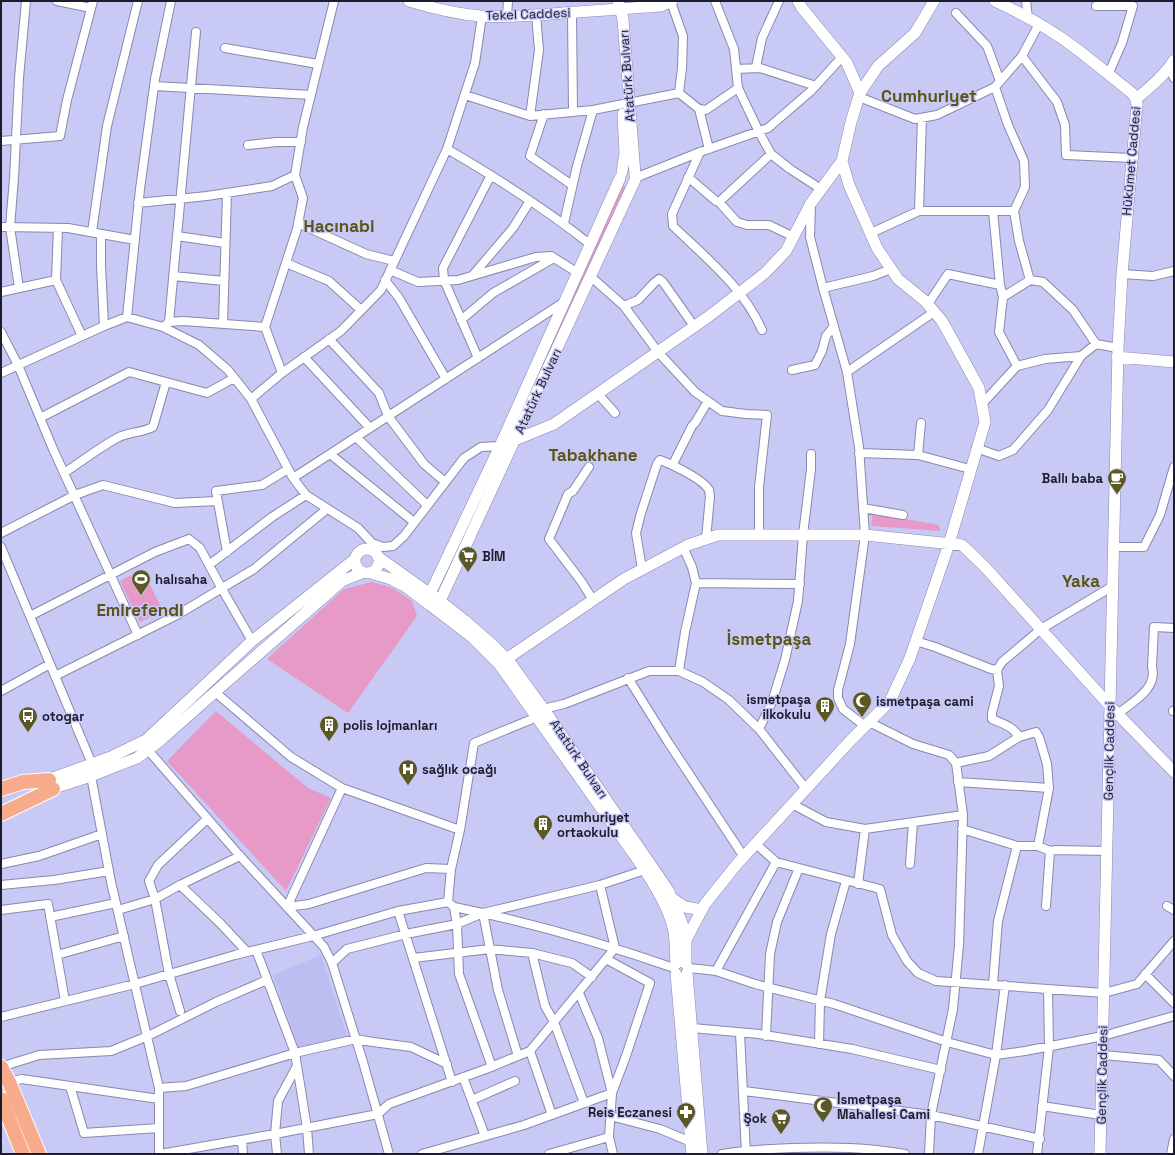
<svg xmlns="http://www.w3.org/2000/svg" width="1175" height="1155" font-family="'Space Grotesk',sans-serif">
  <style>
    .built { fill: #bcbdf0 }
    .green { fill: #e799c7 }
    .lines { fill: none; stroke-linecap: round; stroke-linejoin: round }
    .street-casing { stroke: #8888b1; stroke-width: 10 }
    .secondary-casing { stroke: #8888b1; stroke-width: 12 }
    .highway-casing { stroke: #fff; stroke-width: 16 }
    .street { stroke: #fff; stroke-width: 8 }
    .secondary { stroke: #fff; stroke-width: 11 }
    .highway { stroke: #f7ab8b; stroke-width: 14 }
    .labels { text-anchor: middle; dominant-baseline: central; stroke-width: 3; stroke-linejoin: round; paint-order: stroke }
    .street-label { font-size: 13px; fill: #1c1c2c; stroke: #c8c9f5 }
    .poi-label { font-size: 13px; font-weight: bold; fill: #1c1c2c; stroke: #c8c9f5; text-anchor: start }
    .district-label { font-size: 17px; font-weight: bold; fill: #5a5418; stroke: #c8c9f5 }
  </style>
  <rect width="100%" height="100%" fill="#c8c9f5"/>
  <!-- built -->
  <path class="built" d="M321,955L347,1036L298,1048L273,975Z"/>
  <!-- green -->
  <path class="green" d="M622,186L627,188L517,421L516,420Z
    M873,513L939,525L940,531L871,526Z
    M142,569L163,611L140,622L120,581Z
    M372,582L393,588L412,601L417,616L348,713L267,659L344,589Z
    M216,711L308,788L331,798L286,891L167,761Z"/>
  <g class="lines">
    <defs>
      <path id="street" d="M57,1L91,8
        M715,1L734,49L738,88L759,132L771,154L790,169L821,189
        M1026,1L1028,18
        M671,2L683,36L682,68L679,93L699,109L709,149
        M1096,6H1133L1122,43L1108,75
        M572,13L573,112
        M956,13L987,46L1000,81
        M507,16L508,1
        M225,48L318,64
        M1022,56L1057,102L1065,125L1066,155L1132,158
        M756,67L762,38L779,1
        M1169,68L1174,78
        M736,69L760,68L816,86
        M154,86L311,95
        M995,87L1008,125L1024,161L1025,187L1014,211L1019,241L1030,280
        M465,95L530,116L593,110L679,93
        M859,97L915,119L937,115L995,87L1022,56L1039,24
        M699,109L706,110L738,88
        M544,114L530,156L572,185
        M530,116L539,50L536,15
        M1,141L60,136L67,100L93,1
        M248,145L277,142H301
        M447,149C497,178 546,209 591,245
        M700,152L672,214L673,226C706,258 743,287 762,330
        M688,177L716,201L719,202L737,222L747,225H769L794,237
        M635,178L700,152L768,128L811,91L842,57
        M719,202L771,154
        M138,203L207,196L272,186L295,175
        M811,204L810,237L823,288L847,372L859,447L865,535L850,644L838,690V698L843,709L865,726
        M919,211L922,118
        M993,211L1000,285L1003,297L999,332L1017,366
        M298,223L366,254L394,261
        M564,223L577,166L593,110
        M1,227L68,228L135,240
        M58,228L56,280L82,336
        M92,232L107,126L138,1
        M871,233L919,211H1014
        M101,234V266L104,326
        M177,236L225,243
        M286,263L329,281L361,310
        M390,270L418,282L458,280L536,257L551,256L578,273
        M1122,274L1153,276L1174,271
        M473,275L513,228L530,201
        M173,276L224,281
        M590,276L624,306L658,352L695,392L722,411L746,414L767,415L759,487V535
        M385,280L399,298L446,379
        M19,288L10,227L14,178L19,78L26,1
        M823,288L873,276L891,269
        M1,292L56,280
        M1003,297L1030,280L1043,282L1073,310L1096,344
        M928,304L948,274L1000,285
        M624,306L638,300L654,283L659,279L663,282L694,326
        M127,317L140,189L155,79L171,1
        M461,320L493,293L554,258
        M169,322L183,321L265,327
        M223,324L227,193
        M163,327L169,322L196,32
        M1,332L18,365L53,449L138,635
        M329,339L379,393L388,416L424,464L445,482
        M304,357L370,428
        M478,358L444,280L443,268L491,175
        M792,370L815,365L822,351L826,336L834,326
        M847,372L934,312
        M1,373L104,326L127,317L163,327L199,345L228,370L251,399L293,478L306,495L358,528L372,543L383,547L393,546L404,536L464,458L481,447L500,446
        M282,373L265,327L297,229L303,198L295,175L303,127L334,1
        M598,394L615,413
        M251,399L282,373L341,331L381,290L447,149L475,63L482,16
        M982,404L1017,366L1045,359L1081,356L1096,344L1118,348
        M40,418L129,372L207,393L234,378
        M356,437L427,505
        M976,448L999,456L1013,450L1048,410L1081,356
        M859,453L918,455L970,469
        M330,454L414,522
        M918,455L921,423
        M673,464L692,426L695,423L708,401
        M589,467L573,491L568,494L549,539L581,581L593,600
        M64,473C82,461 99,448 117,438C128,432 141,433 153,427L166,382
        M293,478L564,302
        M863,508L903,515
        M1,533L75,495L103,485L175,503L217,501
        M1,547L92,764L91,776L111,882L159,1088V1154
        M1113,547H1144L1160,515L1174,467
        M227,552L216,491L262,485L288,469
        M209,565L272,517L306,495
        M642,569L636,533L641,513L657,464L660,460C671,464 703,479 709,490C710,492 709,494 710,496L706,539
        M696,583L800,584
        M30,616L155,552L189,539L200,548L222,589L252,641
        M916,641L935,647L991,669L997,670
        M679,671L685,632L696,583L692,567L683,547
        M55,676L177,615L254,569L327,509
        M628,678L668,742L744,857
        M1,691L50,664
        M215,692L291,757L342,788L460,830
        M543,709L564,704L649,671H679L703,682L729,700L759,729L806,789
        M1173,711H1174
        M1118,714C1132,702 1158,689 1152,667L1154,627L1174,628
        M537,717L474,743L460,830L451,869L448,902L454,907C529,922 602,943 674,968
        M869,722L913,744L949,755L956,763L989,756L1019,737L1036,732L1039,737L1047,764L1049,788L1038,846
        M759,729L772,702L785,660L798,601L803,535L811,469V454
        M1019,737C1013,726 1003,724 992,719V713L999,686L997,670L1002,662L1041,629L1113,586
        M148,750L240,856L324,947L332,963L363,1062L389,1154
        M958,782L1049,788
        M792,804L826,822L865,829L963,815
        M962,829L1017,846H1038L1050,851L1056,850L1107,851
        M756,844L776,862L880,889L892,935L907,961L918,973L936,981L1104,993L1137,984L1174,941
        M1,864L39,856L102,834
        M910,864L913,822
        M858,884L865,829
        M1,885L54,880L109,871
        M180,885L220,923L247,952
        M1046,906L1050,851
        M1167,906L1174,910
        M287,907L309,904L426,868L451,869
        M287,907L342,788
        M454,907L457,924L459,974L492,1067
        M1,910L48,904L65,1001
        M118,910L155,899L149,881L158,865L207,819
        M398,911L452,1082
        M483,913L498,990L518,1056
        M50,917L116,903
        M256,950L295,1053L307,1128L309,1154
        M532,953L545,1006L554,1022L584,1103
        M57,955L124,936
        M413,958L490,949L532,953L572,963L592,977
        M332,963L347,949L406,934L457,924L483,913L600,885L645,870
        M688,968L699,969L716,971L755,984L834,1004L947,1042L996,1055L1025,1051L1103,1036L1174,1016
        M716,971L776,862
        M1145,974L1174,1003
        M993,984L998,921L1017,846
        M579,993L598,1038L612,1093L609,1137L613,1154
        M180,1011L169,974L155,899L180,885L240,856
        M1,1017L135,984L235,955L313,936L398,911L448,902
        M692,1028L759,1034L852,1049L941,1070
        M740,1033L746,1154
        M766,1036L770,954L777,922L799,868
        M819,1044L820,1001L831,934L846,881
        M530,1051L552,1115
        M1103,1055L1159,1060L1174,1076
        M1,1067L39,1055L111,1051L148,1036L216,1002L267,980
        M463,1077L485,1136
        M9,1082L22,1079L159,1099
        M70,1086L84,1133L159,1128
        M159,1088L186,1086L295,1053L356,1039L373,1042L411,1047L447,1064
        M744,1091L931,1115L1040,1139
        M472,1100L515,1081
        M1042,1106L1101,1115
        M610,1116L660,1129L691,1142
        M242,1140L243,1154
        M160,1154L275,1134L378,1114L389,1104L486,1069L530,1051L615,948L600,885
        M277,1154L275,1134L278,1101L297,1066
        M422,1154L524,1125L612,1093L626,1056L650,983L606,959
        M549,1154L609,1137
        M722,1154C745,1150 768,1149 792,1148C830,1147 868,1147 905,1154
        M929,1154L931,1115L953,1009L959,945L963,815L956,763
        M978,1154L996,1055L1005,985
        M1037,1154L1049,1047L1048,989
        M1171,1154L1174,1139"/>
      <path id="secondary" d="M409,1C432,8 456,14 481,16C508,18 536,15 563,13C596,11 629,8 661,6L672,1
        M618,1L623,19L635,175
        M798,1L802,8L847,63L860,93
        M995,1C1023,14 1050,29 1074,47C1094,62 1113,78 1132,93L1136,99L1137,105L1122,274L1118,348L1100,1154
        M1136,99C1150,87 1165,75 1174,60
        M622,172L625,153L623,114
        M620,178L500,446L430,594L429,599L430,605L473,638L499,664L645,870C656,888 668,907 673,927C676,938 675,952 676,964
        M1117,357L1174,362
        M504,437L515,440L554,424L708,317L765,273L786,251L811,203L842,161L851,122L860,93L878,66L915,33L934,1
        M355 561a12 12 0 1 1 24 0a12 12 0 1 1-24 0Z
        M378,557L440,601L464,620L496,648L511,664L550,718L668,890L682,923L686,940V964
        M371,573L391,579L405,586L430,605L440,601L635,180
        M499,664L624,579L688,545L718,535H865L962,545L985,567L1110,706L1174,772
        M42,782L111,757L146,740L252,641L355,559
        M45,791L91,776L137,758L162,739L215,692L342,581L362,573
        M673,899L685,907L697,909
        M686,940L705,904L737,864L851,740L890,701L910,658L949,544L985,422L979,388L942,321L925,301L898,279L877,248L849,185L842,161
        M687,973L702,1154
        M676,974L692,1154"/>
      <path id="highway" d="M1,789L23,782L49,780
        M1,814L53,789
        M1,1067L9,1082L39,1154
        M1,1099L23,1154"/>
    </defs>
    <!-- street casing -->
    <use href="#street" class="street-casing"/>
    <!-- secondary casing -->
    <use href="#secondary" class="secondary-casing"/>
    <!-- highway casing -->
    <use href="#highway" class="highway-casing"/>
    <!-- street -->
    <use href="#street" class="street"/>
    <!-- secondary -->
    <use href="#secondary" class="secondary"/>
    <!-- highway -->
    <use href="#highway" class="highway"/>
  </g>
  <!-- icons -->
  <defs>
    <symbol id="cafe-pin" viewBox="-11 -11 22 30"><path d="M0 17L-7.5 6A9.5 9.5 0 1 1 7.5 6Z" fill="#5c5824" stroke="#c8c9f5"/><path d="M-5.5-4.5H6V0H3Q3 3.5 0 3.5H-2.5Q-5.5 3.5-5.5 0ZM3-3.2v2h1.7v-2ZM-6 4.5H4V6H-6Z" fill="#fff"/></symbol>
    <symbol id="supermarket-pin" viewBox="-11 -11 22 30"><path d="M0 17L-7.5 6A9.5 9.5 0 1 1 7.5 6Z" fill="#5c5824" stroke="#c8c9f5"/><path d="M-6-5.5h2.5l.6 2H6L4.5 2H-2.5L-4.4-4H-6ZM-1.5 3.2a1.3 1.3 0 1 0 .1 0ZM3 3.2a1.3 1.3 0 1 0 .1 0Z" fill="#fff"/></symbol>
    <symbol id="stadium-pin" viewBox="-11 -11 22 30"><path d="M0 17L-7.5 6A9.5 9.5 0 1 1 7.5 6Z" fill="#5c5824" stroke="#c8c9f5"/><path d="M0-5a6.5 5 0 1 0 0 10a6.5 5 0 1 0 0-10ZM-3.5-1.8h7v3.6h-7Z" fill="#fff"/></symbol>
    <symbol id="mosque-pin" viewBox="-11 -11 22 30"><path d="M0 17L-7.5 6A9.5 9.5 0 1 1 7.5 6Z" fill="#5c5824" stroke="#c8c9f5"/><path d="M3.5-4.9A6 6 0 1 0 3.5 4.9A5 5 0 1 1 3.5-4.9Z" fill="#fff"/></symbol>
    <symbol id="building-pin" viewBox="-11 -11 22 30"><path d="M0 17L-7.5 6A9.5 9.5 0 1 1 7.5 6Z" fill="#5c5824" stroke="#c8c9f5"/><path d="M-4-6H4V6H1V3H-1V6H-4ZM-2.5-4.3h1.7v1.8h-1.7ZM.8-4.3h1.7v1.8H.8ZM-2.5-1h1.7V.8h-1.7ZM.8-1h1.7V.8H.8Z" fill="#fff"/></symbol>
    <symbol id="bus-pin" viewBox="-11 -11 22 30"><path d="M0 17L-7.5 6A9.5 9.5 0 1 1 7.5 6Z" fill="#5c5824" stroke="#c8c9f5"/><path d="M-5-6H5V4H4V6H2V4H-2V6H-4V4H-5ZM-3.5-4V0h7V-4ZM-3.5 1.2v1.5H-2V1.2ZM2 1.2v1.5H3.5V1.2Z" fill="#fff"/></symbol>
    <symbol id="hospital-pin" viewBox="-11 -11 22 30"><path d="M0 17L-7.5 6A9.5 9.5 0 1 1 7.5 6Z" fill="#5c5824" stroke="#c8c9f5"/><path d="M-5-5h3v3.5h4V-5h3V5h-3V1.5h-4V5h-3Z" fill="#fff"/></symbol>
    <symbol id="pharmacy-pin" viewBox="-11 -11 22 30"><path d="M0 17L-7.5 6A9.5 9.5 0 1 1 7.5 6Z" fill="#5c5824" stroke="#c8c9f5"/><path d="M-2-6h4v4h4v4h-4v4h-4v-4h-4v-4h4Z" fill="#fff"/></symbol>
  </defs>
  <g fill-rule="evenodd">
    <use href="#cafe-pin" x="1106" y="467" width="22" height="30"/>
    <use href="#supermarket-pin" x="457" y="545" width="22" height="30"/>
    <use href="#stadium-pin" x="130" y="568" width="22" height="30"/>
    <use href="#mosque-pin" x="851" y="690" width="22" height="30"/>
    <use href="#building-pin" x="814" y="695" width="22" height="30"/>
    <use href="#bus-pin" x="17" y="705" width="22" height="30"/>
    <use href="#building-pin" x="318" y="714" width="22" height="30"/>
    <use href="#hospital-pin" x="397" y="758" width="22" height="30"/>
    <use href="#building-pin" x="532" y="813" width="22" height="30"/>
    <use href="#mosque-pin" x="812" y="1095" width="22" height="30"/>
    <use href="#pharmacy-pin" x="675" y="1101" width="22" height="30"/>
    <use href="#supermarket-pin" x="770" y="1107" width="22" height="30"/>
  </g>
  <g class="labels">
    <!-- street labels -->
    <g class="street-label">
      <text transform="translate(528 14) rotate(-2)">Tekel Caddesi</text>
      <text transform="translate(627 76) rotate(-94)">Atatürk Bulvarı</text>
      <text transform="translate(1131 161) rotate(-85)">Hükümet Caddesi</text>
      <text transform="translate(538 391) rotate(-65)">Atatürk Bulvarı</text>
      <text transform="translate(1109 751) rotate(-89)">Gençlik Caddesi</text>
      <text transform="translate(579 759) rotate(56)">Atatürk Bulvarı</text>
      <text transform="translate(1102 1075) rotate(-89)">Gençlik Caddesi</text>
    </g>
    <!-- poi labels -->
    <g class="poi-label">
      <text x="1103" y="478" text-anchor="end">Ballı baba</text>
      <text x="482" y="556">BİM</text>
      <text x="155" y="579">halısaha</text>
      <text x="811" y="699" text-anchor="end">ismetpaşa<tspan x="811" dy="15">ilkokulu</tspan></text>
      <text x="876" y="701">ismetpaşa cami</text>
      <text x="42" y="716">otogar</text>
      <text x="343" y="725">polis lojmanları</text>
      <text x="422" y="769">sağlık ocağı</text>
      <text x="557" y="817">cumhuriyet<tspan x="557" dy="15">ortaokulu</tspan></text>
      <text x="837" y="1099">İsmetpaşa<tspan x="837" dy="15">Mahallesi Cami</tspan></text>
      <text x="672" y="1112" text-anchor="end">Reis Eczanesi</text>
      <text x="767" y="1118" text-anchor="end">Şok</text>
    </g>
    <!-- district labels -->
    <g class="district-label">
      <text x="929" y="96">Cumhuriyet</text>
      <text x="339" y="226">Hacınabi</text>
      <text x="593" y="455">Tabakhane</text>
      <text x="1081" y="581">Yaka</text>
      <text x="140" y="610">Emirefendi</text>
      <text x="769" y="639">İsmetpaşa</text>
    </g>
  </g>
  <!-- border -->
  <rect width="1175" height="1155" fill="none" stroke="#1c1c2c" stroke-width="4"/>
</svg>
